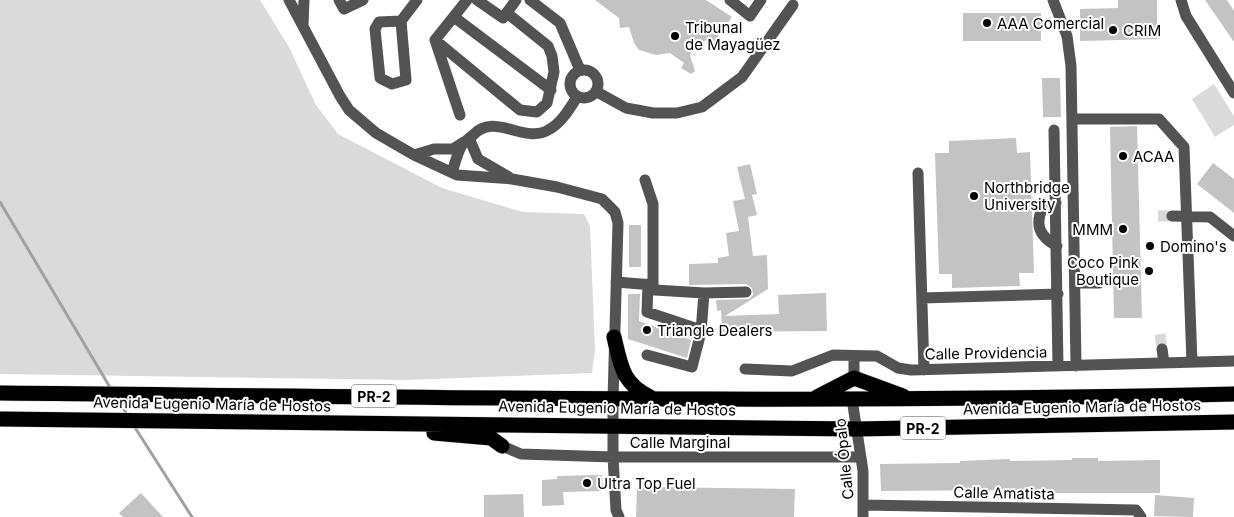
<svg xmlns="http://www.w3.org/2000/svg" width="1234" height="517" font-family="Inter,sans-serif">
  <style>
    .green { fill: #dadada }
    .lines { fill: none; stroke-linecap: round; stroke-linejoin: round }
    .stream { stroke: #a1a1a1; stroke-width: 3 }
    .building { fill: #c3c3c3 }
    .minor-tunnel { stroke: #d9d9d9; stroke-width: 11; stroke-dasharray: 11 5.5; stroke-linecap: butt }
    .highway-casing { stroke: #dbdbdb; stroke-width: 16 }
    .minor { stroke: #535353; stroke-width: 11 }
    .highway { stroke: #000; stroke-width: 15 }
    .poi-dot { fill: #000; stroke: #fff; stroke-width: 2 }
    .labels { text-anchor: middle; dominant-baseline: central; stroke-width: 4; stroke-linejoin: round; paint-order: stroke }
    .shield { fill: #fff; stroke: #4c4c4c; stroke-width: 1 }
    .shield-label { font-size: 14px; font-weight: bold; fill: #000 }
    .poi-label { font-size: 15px; fill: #000; stroke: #fff; text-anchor: start }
    .street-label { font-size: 15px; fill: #000; stroke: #fff }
  </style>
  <rect width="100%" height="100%" fill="#fff"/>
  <!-- green -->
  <path class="green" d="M0,0H260L289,47L316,105L338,134L442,188L523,212L584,214L590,226L595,350L592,373L407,380L0,374Z
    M1214,84L1234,116V125L1215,137L1192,99Z"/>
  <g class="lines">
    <!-- stream -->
    <path class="stream" d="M0,202L111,389
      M117,398L128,416
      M134,426L192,517"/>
  </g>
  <!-- building -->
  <path class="building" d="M595,0H706L732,17L712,45L705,40L702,45L697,42L690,55L695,71L691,74L681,68L684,63L670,53L656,55L639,50L634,43L629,27L620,28L619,18Z
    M1118,0H1157V39L1080,41V9L1118,8Z
    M1205,0H1227L1234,11V42Z
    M963,13H1041V41H963Z
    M1042,78H1060L1061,117H1043Z
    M1137,126L1142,318H1114L1110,127Z
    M1016,138L1017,153L1030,152L1034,273H1019L1020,286L952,288V274H939L935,153H949V141Z
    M1213,163L1234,179V213L1197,184Z
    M750,164L757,194L752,195L757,215L748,217L753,256L767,255L768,289L725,316L779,314L778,295L826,293L827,331L722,332L721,310L717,311L716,300L749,299L753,295L752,288L746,284L689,285V264L718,263V258L729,256L726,233L739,231L733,201L745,199L737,167Z
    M629,225H641V267H629Z
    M628,294H640L639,321L691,340L687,358L628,339Z
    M1072,458H1098V461L1160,460V493H1014V490L881,491L880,464L960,463V461L1010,459V461L1072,460Z
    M602,475L603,491L563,492L564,505L542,506V480L557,479V476Z
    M637,487L795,489L794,517H636Z
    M141,493L163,517H123L119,513Z
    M523,494L524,517H484V495Z
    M1155,495L1194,498L1193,517L1154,516Z"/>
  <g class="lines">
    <!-- minor-tunnel -->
    <path class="minor-tunnel" d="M1158,216H1172
      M1160,334L1162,349"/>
    <defs>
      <path id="highway" d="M614,337C621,366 622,383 650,397
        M0,393C411,397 823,404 1234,394
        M817,397L854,378L903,396
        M0,419L857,429L1234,422
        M434,433L491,438L502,446"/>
    </defs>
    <!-- highway casing -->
    <use href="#highway" class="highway-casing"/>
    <!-- minor -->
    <path class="minor" d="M289,0L340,96L349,110L376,133L414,155L457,175L512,179L557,187L602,199L615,212L618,223L613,399V457L616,510L619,517
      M339,0L344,9L363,0
      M467,0L435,40L520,110L537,112L547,103L554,72L552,56L548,46L507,13
      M477,0L503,18L516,0
      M530,0L560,23L580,70
      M730,0L750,16L761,0
      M1053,0L1067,36L1071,66L1076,366
      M1181,0L1186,16L1234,93
      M454,17L551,90
      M401,21L379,22L375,29L380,78L392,84L406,80L401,21L417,0
      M303,25L304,0
      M435,40L460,115
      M570 84a14 14 0 1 1 28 0a14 14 0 1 1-28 0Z
      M597,92L626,108L653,113H677L702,107L742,77L793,5
      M1072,119H1159L1184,147L1192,362
      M1054,130L1058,366
      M469,138L478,159L509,177
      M414,155L434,149H453L464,142
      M452,172C455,164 457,154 461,147C463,142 468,139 472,136C495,110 524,146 550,129C562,122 570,108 577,97
      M918,173L924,370
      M645,180L653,204V285
      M1056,203L1043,207C1034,225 1040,237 1057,246
      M1172,216L1210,217L1234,236
      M616,282L653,285L655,290L704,293L746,292
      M1075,283H1099
      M648,284L647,312L701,330
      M922,298L1058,294
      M1162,349L1164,363
      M647,355L692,367L701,332L704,293
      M745,369L792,371L833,355L877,356L898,368L911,370L1234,361
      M854,378V356
      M852,399L863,471V517
      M502,446L521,454L613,457H860
      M863,505L1136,510L1141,517"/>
    <!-- highway -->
    <use href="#highway" class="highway"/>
  </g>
  <!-- markers -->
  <g class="poi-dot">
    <circle cx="987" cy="23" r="5"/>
    <circle cx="1113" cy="30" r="5"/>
    <circle cx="675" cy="36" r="5"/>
    <circle cx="1123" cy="156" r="5"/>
    <circle cx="974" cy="196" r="5"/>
    <circle cx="1123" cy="229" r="5"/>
    <circle cx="1150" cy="246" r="5"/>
    <circle cx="1149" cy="271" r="5"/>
    <circle cx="647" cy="330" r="5"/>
    <circle cx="587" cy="483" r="5"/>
  </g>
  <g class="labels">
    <!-- shield labels -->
    <g class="shield">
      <rect x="351.5" y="384.5" width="45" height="23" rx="4"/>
      <rect x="900.5" y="416.5" width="45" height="23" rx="4"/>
    </g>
    <g class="shield-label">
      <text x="374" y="396">PR-2</text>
      <text x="923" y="428">PR-2</text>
    </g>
    <!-- poi labels -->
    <g class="poi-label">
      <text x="997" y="23">AAA Comercial</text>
      <text x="685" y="27">Tribunal<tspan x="685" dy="17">de Mayagüez</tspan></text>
      <text x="1123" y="30">CRIM</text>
      <text x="1133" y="156">ACAA</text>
      <text x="984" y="187">Northbridge<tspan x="984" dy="17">University</tspan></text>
      <text x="1113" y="229" text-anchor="end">MMM</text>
      <text x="1160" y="246">Domino's</text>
      <text x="1139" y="262" text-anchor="end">Coco Pink<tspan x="1139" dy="17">Boutique</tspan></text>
      <text x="657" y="330">Triangle Dealers</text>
      <text x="597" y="483">Ultra Top Fuel</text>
    </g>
    <!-- street labels -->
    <g class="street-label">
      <text transform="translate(986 353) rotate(-1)">Calle Providencia</text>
      <text transform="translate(212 404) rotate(1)">Avenida Eugenio María de Hostos</text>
      <text transform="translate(1082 407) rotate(-1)">Avenida Eugenio María de Hostos</text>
      <text transform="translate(617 408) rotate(1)">Avenida Eugenio María de Hostos</text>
      <text x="680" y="442">Calle Marginal</text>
      <text transform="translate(844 459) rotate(-96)">Calle Ópalo</text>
      <text transform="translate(1004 493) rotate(1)">Calle Amatista</text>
    </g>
  </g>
</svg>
